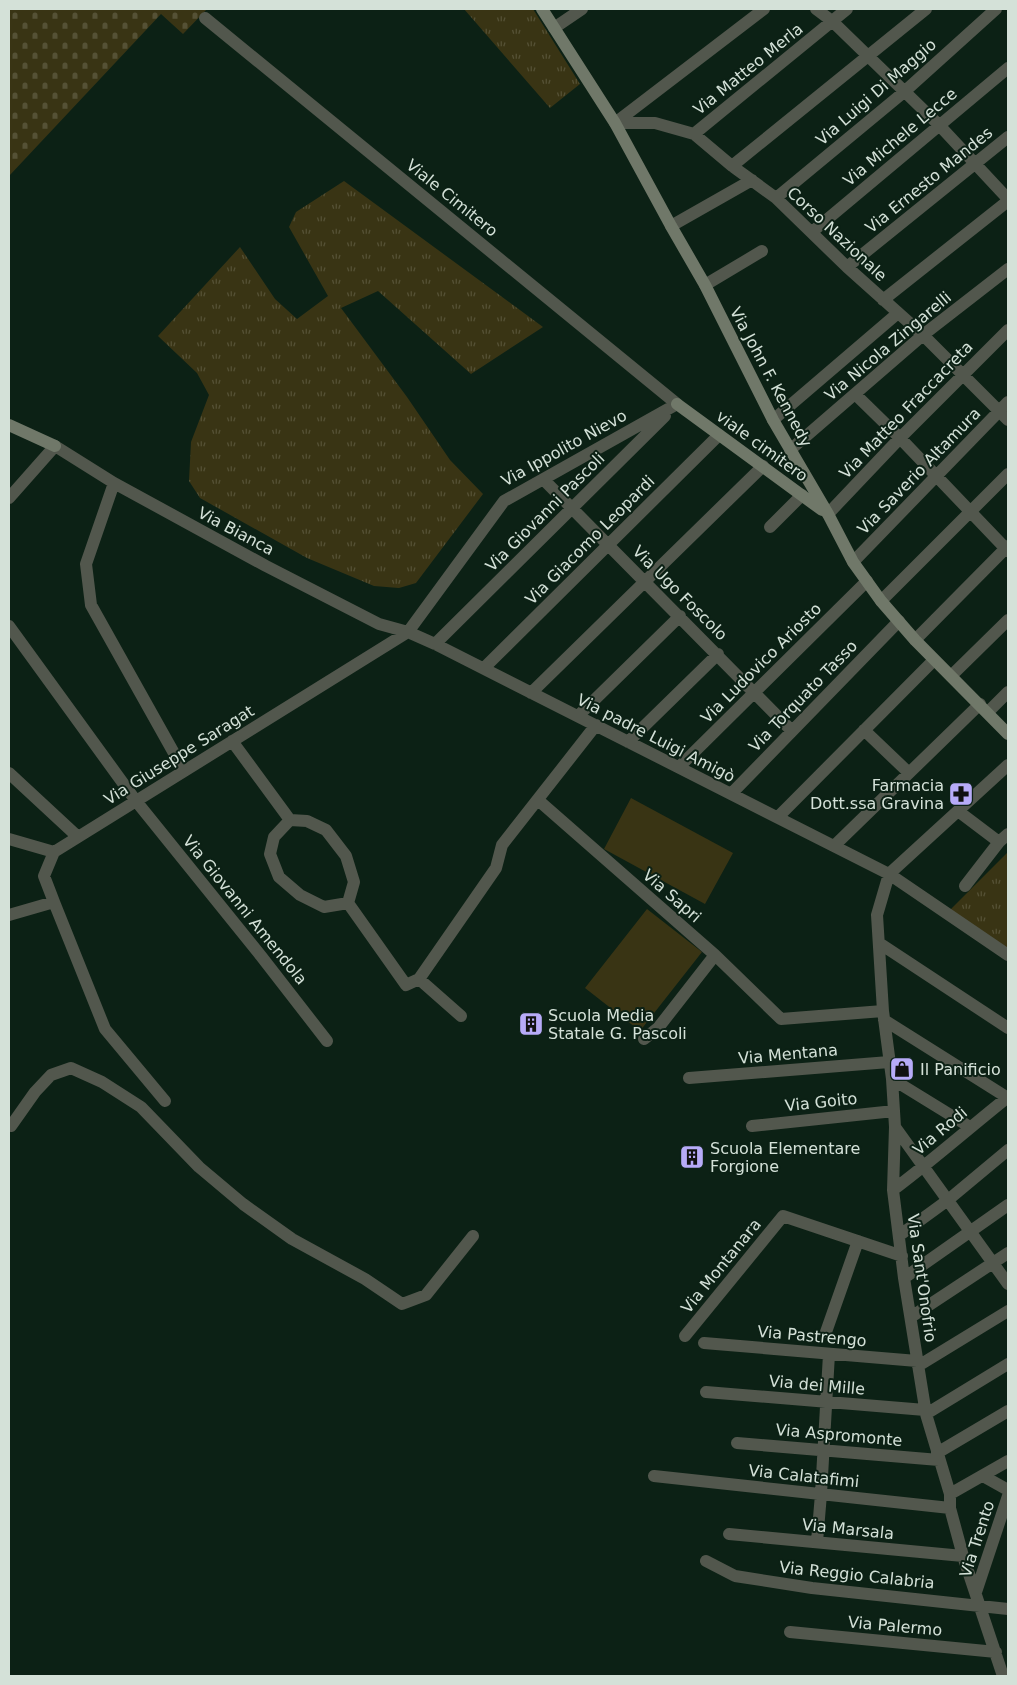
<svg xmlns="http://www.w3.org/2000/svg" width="1017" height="1685" font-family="'DejaVu Sans',sans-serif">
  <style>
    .grass { fill: #393414 }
    .cemetery { fill: url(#cemetery-stones) }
    .park { fill: url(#park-tufts) }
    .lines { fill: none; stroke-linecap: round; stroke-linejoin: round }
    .street { stroke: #52574d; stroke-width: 12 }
    .secondary { stroke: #707869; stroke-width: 12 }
    .labels { text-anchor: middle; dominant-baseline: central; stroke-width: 4; stroke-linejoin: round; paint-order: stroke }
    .street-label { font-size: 16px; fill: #d4e1d8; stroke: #0c2115 }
    .poi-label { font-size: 16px; fill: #d4e1d8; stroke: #0c2115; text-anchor: start }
  </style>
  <defs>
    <pattern id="cemetery-stones" width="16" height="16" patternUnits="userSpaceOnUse" patternTransform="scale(1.25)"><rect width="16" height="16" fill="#393414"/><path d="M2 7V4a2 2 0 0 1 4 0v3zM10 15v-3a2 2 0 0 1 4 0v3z" fill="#555135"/></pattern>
    <pattern id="park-tufts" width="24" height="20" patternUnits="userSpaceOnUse" patternTransform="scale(1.25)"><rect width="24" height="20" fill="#393414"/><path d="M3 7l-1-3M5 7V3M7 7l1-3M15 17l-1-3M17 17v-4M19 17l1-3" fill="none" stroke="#555135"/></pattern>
  </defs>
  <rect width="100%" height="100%" fill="#0c2115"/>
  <!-- grass -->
  <path class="grass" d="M631,798L733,853L705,904L604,849Z
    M647,909L702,952L640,1031L585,988Z"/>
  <!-- cemetery -->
  <path class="cemetery" d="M9,9H207L183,34L161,14L9,176Z"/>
  <!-- park -->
  <path class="park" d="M464,9H533L580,84L550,108Z
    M344,181L543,327L471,374L378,291L341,308L407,397L450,460L483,494L416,583L399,588L374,586L307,558L200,498L189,481L191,442L209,395L197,373L158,336L240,247L275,299L297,319L328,296L289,227L296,212Z
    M1008,852V956L950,910Z"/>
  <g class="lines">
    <!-- street -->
    <path class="street" d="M816,9L832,21L939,125L1008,199
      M205,18L677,404
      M554,28L582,9
      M615,123H655L694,134L732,166L776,198L847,267L923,335L1008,420
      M615,123L764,9
      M694,134L847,9
      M732,166L926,9
      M776,198L904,92L996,9
      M671,226L752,180
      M812,232L1008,68
      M847,267L1008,137
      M705,285L762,251
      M883,300L1008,201
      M855,394L900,438L1008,551
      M773,420L898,313
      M790,450L923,335L1008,269
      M543,479L792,731
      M114,483L86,564L91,605L184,771
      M9,498L55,446L114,483L266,566L379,624L408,632L435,644L889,874L1008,955
      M828,514L900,438L1008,330
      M770,527L802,495
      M853,562L1008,402
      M881,601L1008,474
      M9,626L136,801L261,956L327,1041
      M915,640L1008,546
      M435,644L665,416
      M484,668L719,435
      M951,676L1008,620
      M531,693L763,466
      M988,712L1008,692
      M578,716L680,616
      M864,730L909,773
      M232,741L290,820L307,821L326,830L346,856L354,882L348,903L406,985L419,979
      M628,742L718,654
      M679,767L867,581
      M9,773L78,837
      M731,794L899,621
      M538,800L715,955L781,1019L883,1011
      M958,811L999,842
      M778,817L934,660
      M290,820L274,837L270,854L279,877L300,895L324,907L348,903
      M9,839L54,852
      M834,846L980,704
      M889,874L877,915L883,1011L892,1079L895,1127L893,1190L904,1278L926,1414L950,1494V1508L963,1556L1003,1676
      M889,874L1008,765
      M965,886L999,842L1008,834
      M54,902L105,1029L165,1101
      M9,915L54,902L44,876L54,852L408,632L504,501L677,404
      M879,943L1008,1028
      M461,1016L419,979L496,868L502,845L596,725
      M884,1020L1008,1098
      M644,1039L658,1028L715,955
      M689,1078L889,1062
      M892,1079L970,1127
      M11,1126L35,1092L51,1075L71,1068L102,1082L141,1107L199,1167L243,1204L292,1239L365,1279L402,1304L426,1295L473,1236
      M752,1126L894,1111
      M895,1127L1008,1284
      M893,1190C933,1160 969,1128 1008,1097
      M900,1235L948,1200L1008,1150
      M904,1278L1008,1205
      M911,1317L1008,1253
      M826,1332L858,1241
      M685,1336L783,1216L902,1256
      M704,1343L917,1361
      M918,1366L1008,1311
      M706,1392L925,1410
      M926,1414L1008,1364
      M737,1443L939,1460
      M937,1453L1008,1411
      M654,1476L950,1508
      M983,1476L1008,1490
      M950,1494L1008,1461
      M729,1534L963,1556
      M817,1542L821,1494L829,1354
      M706,1561L735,1576L812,1588L1008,1609
      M976,1592L1008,1496
      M790,1632L996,1652"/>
    <!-- secondary -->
    <path class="secondary" d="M542,9L615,123L671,226L705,285L773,420L828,514L853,562L881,601L915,640L1008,734
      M677,404L822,510
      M9,425L55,446"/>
  </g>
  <!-- icons -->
  <defs>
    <symbol id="pharmacy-square" viewBox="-11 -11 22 22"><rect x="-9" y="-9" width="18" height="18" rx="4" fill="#b7abf8" stroke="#0c2115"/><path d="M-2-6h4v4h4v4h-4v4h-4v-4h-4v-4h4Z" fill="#111"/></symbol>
    <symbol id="building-square" viewBox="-11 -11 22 22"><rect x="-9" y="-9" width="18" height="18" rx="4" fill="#b7abf8" stroke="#0c2115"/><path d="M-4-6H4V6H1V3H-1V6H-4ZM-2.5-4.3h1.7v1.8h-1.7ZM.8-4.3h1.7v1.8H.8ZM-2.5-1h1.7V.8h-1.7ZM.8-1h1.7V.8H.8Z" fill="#111"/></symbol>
    <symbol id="shop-square" viewBox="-11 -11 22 22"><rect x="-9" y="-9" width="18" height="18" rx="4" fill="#b7abf8" stroke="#0c2115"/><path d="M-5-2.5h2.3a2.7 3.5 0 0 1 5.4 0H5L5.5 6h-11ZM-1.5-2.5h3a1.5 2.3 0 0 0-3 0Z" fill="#111"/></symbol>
  </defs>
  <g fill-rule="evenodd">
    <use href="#pharmacy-square" x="947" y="780" width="28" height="28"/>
    <use href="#building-square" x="517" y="1010" width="28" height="28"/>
    <use href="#shop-square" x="888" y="1055" width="28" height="28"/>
    <use href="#building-square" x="678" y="1143" width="28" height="28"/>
  </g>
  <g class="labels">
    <!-- street labels -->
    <g class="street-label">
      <text transform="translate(748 69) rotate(-39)">Via Matteo Merla</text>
      <text transform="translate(876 92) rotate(-41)">Via Luigi Di Maggio</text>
      <text transform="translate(900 137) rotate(-40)">Via Michele Lecce</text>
      <text transform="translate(929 180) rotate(-39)">Via Ernesto Mandes</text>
      <text transform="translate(452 198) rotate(39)">Viale Cimitero</text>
      <text transform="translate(837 234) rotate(43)">Corso Nazionale</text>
      <text transform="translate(888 346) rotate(-40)">Via Nicola Zingarelli</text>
      <text transform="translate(771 377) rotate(62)">Via John F. Kennedy</text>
      <text transform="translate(906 410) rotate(-46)">Via Matteo Fraccacreta</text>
      <text transform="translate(762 446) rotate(36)">viale cimitero</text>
      <text transform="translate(564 448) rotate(-29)">Via Ippolito Nievo</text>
      <text transform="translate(919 471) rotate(-46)">Via Saverio Altamura</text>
      <text transform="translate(545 512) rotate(-45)">Via Giovanni Pascoli</text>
      <text transform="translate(236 531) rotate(28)">Via Bianca</text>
      <text transform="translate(590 540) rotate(-45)">Via Giacomo Leopardi</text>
      <text transform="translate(680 593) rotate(45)">Via Ugo Foscolo</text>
      <text transform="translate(761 663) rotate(-45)">Via Ludovico Ariosto</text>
      <text transform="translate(803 696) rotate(-46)">Via Torquato Tasso</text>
      <text transform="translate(656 738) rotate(27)">Via padre Luigi Amigò</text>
      <text transform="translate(179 755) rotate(-32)">Via Giuseppe Saragat</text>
      <text transform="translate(672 896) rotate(41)">Via Sapri</text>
      <text transform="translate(245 910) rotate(51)">Via Giovanni Amendola</text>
      <text transform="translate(788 1054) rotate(-5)">Via Mentana</text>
      <text transform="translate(821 1102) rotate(-6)">Via Goito</text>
      <text transform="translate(940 1131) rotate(-40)">Via Rodi</text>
      <text transform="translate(721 1266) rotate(-51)">Via Montanara</text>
      <text transform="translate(922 1278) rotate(82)">Via Sant'Onofrio</text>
      <text transform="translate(812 1336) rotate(5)">Via Pastrengo</text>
      <text transform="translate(817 1385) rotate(5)">Via dei Mille</text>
      <text transform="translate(839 1435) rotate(5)">Via Aspromonte</text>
      <text transform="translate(804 1476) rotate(6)">Via Calatafimi</text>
      <text transform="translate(848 1529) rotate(6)">Via Marsala</text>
      <text transform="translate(977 1539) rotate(-72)">Via Trento</text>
      <text transform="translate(857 1575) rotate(6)">Via Reggio Calabria</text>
      <text transform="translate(895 1626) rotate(5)">Via Palermo</text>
    </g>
    <!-- poi labels -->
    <g class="poi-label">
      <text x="944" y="785" text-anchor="end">Farmacia<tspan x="944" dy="18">Dott.ssa Gravina</tspan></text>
      <text x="548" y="1015">Scuola Media<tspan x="548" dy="18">Statale G. Pascoli</tspan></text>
      <text x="920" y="1069">Il Panificio</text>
      <text x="710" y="1148">Scuola Elementare<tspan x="710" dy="18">Forgione</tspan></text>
    </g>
  </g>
  <!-- border -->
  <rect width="1017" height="1685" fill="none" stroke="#d4e1d8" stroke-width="20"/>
</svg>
